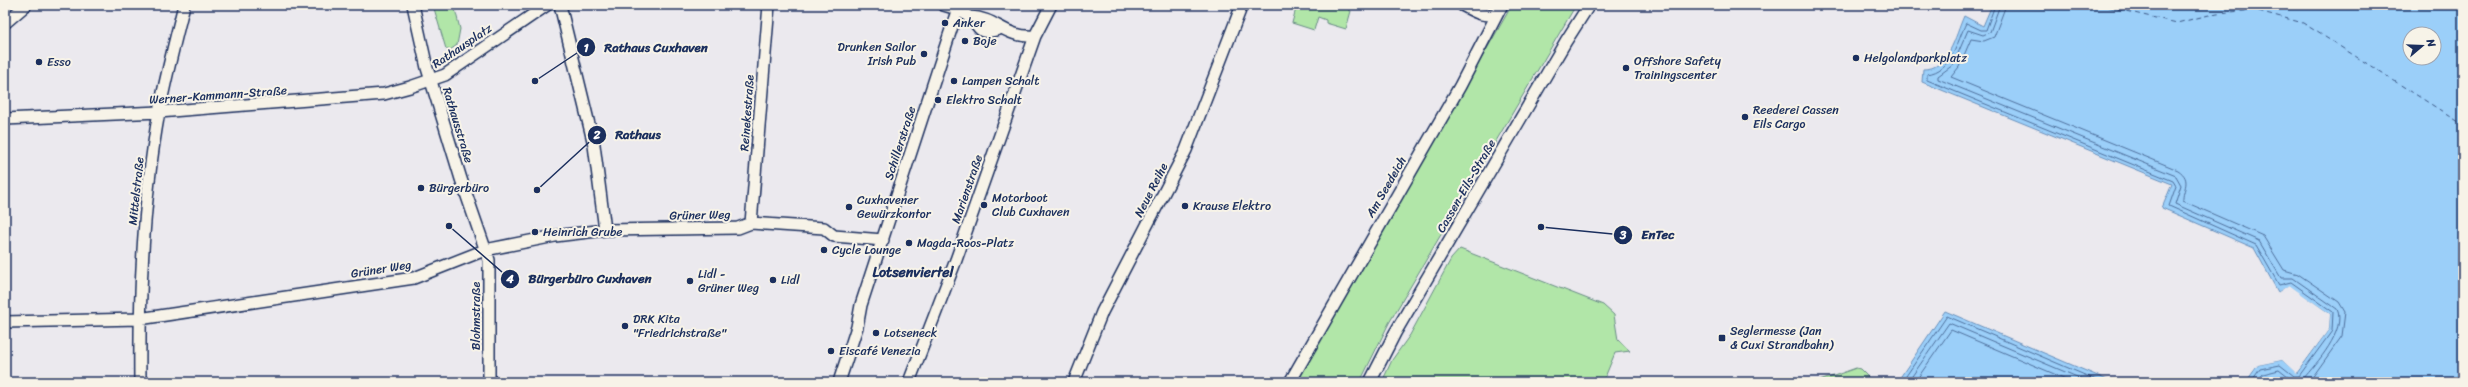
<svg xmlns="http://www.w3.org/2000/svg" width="2468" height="387" font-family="Sriracha,sans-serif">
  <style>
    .green { fill: #b1e6a8; stroke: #668a83 }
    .water { fill: #9bcff9; stroke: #688fbb; fill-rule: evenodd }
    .pier { fill: #ebe9ee }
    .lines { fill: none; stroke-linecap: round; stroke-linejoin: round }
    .shore { stroke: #4e6f9c; stroke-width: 1 }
    .ferry { stroke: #3b5785; stroke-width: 1; stroke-dasharray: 5 4; stroke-linecap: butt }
    .street-casing { stroke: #1b2f5e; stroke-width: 14 }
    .street { stroke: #f7f3e8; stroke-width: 11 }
    .poi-dot { fill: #1b2f5e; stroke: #f7f3e8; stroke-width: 1.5 }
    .labels { text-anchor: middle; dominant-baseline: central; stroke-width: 4; stroke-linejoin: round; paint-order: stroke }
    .poi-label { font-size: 12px; fill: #1b2f5e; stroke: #f7f3e8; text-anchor: start }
    .street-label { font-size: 12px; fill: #1b2f5e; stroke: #f7f3e8 }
    .quarter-label { font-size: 14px; font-weight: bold; fill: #1b2f5e; stroke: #f7f3e8 }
    .leader { fill: none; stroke: #1b2f5e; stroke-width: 1.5 }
    .callout-dot { fill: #1b2f5e; stroke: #f7f3e8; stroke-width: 1.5 }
    .mark-label { font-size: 12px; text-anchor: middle; font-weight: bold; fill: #fff }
    .callout-label { font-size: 13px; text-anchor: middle; font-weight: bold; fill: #1b2f5e; stroke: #f7f3e8; stroke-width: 4; stroke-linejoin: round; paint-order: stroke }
  </style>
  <rect width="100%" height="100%" fill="#ebe9ee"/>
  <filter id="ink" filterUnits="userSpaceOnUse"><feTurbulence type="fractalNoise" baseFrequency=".025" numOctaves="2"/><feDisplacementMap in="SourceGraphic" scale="8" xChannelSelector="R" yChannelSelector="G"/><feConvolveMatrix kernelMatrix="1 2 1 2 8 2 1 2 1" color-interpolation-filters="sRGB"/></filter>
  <g filter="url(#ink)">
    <!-- green -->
    <path class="green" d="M433,5H454L460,29L457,45L450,50L446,49Z
      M1297,5H1350L1349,10L1351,11L1346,29L1326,23V20L1318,17L1314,30L1292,23Z
      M1512,5H1576L1389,323L1360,382H1304L1298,379Z
      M1460,249L1603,305L1614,315L1618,340L1630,351L1615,353L1603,382H1382L1392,360L1410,335L1451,259Z
      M1856,368L1860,369L1869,378V382H1817Z"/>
    <!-- water -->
    <path class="water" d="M1992,5H2463V382H2246L2258,365L2282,360L2297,373L2329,329L2330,314L2289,286L2278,292L2254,248L2162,208L2172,184L1922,82L1923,69C1949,70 1955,36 1964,16L1983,26ZM2410,34H2434V58H2410Z
      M1945,311L2112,382H1897Z"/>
    <!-- pier -->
    <path class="pier" d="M2289,285L2330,314L2329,329L2296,373L2282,360L2258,365L2244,382L2257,363L2282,358L2296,370L2327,329L2328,315L2289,288L2277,293Z"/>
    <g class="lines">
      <!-- shore -->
      <path class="shore" d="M1995,5L1986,30H1981L1966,23C1957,42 1952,71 1927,74V80L2173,181L2176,186L2169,206L2256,245L2279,285L2291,282L2333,312L2332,331L2299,376H2294L2280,365L2260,369L2251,382
        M2000,5L1990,32L1983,35L1968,30L1953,65L1938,76V79L2176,176L2181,185L2175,204L2259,241L2281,278H2293L2337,309C2347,330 2316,364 2303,379L2293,381L2279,370L2263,374L2257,382
        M2006,5L1994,37L1984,41L1971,39L1959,67L1951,77L2178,170C2193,180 2182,189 2183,201L2263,236L2284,270L2298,274L2339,302L2345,312L2342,336L2309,382
        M1902,382L1947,316L2101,382
        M1908,382L1949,323L2089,382
        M1915,382L1951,330L2073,382"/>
      <!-- ferry -->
      <path class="ferry" d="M2100,5L2177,23L2217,13L2255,10L2303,23L2459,122H2463"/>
      <defs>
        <path id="street" d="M413,5L427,68L461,179L489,260V382
          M560,5L594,145L605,230
          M943,5C952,7 961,10 969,17C982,27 976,36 999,29
          M1462,5C1473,11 1485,19 1498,12
          M970,17C997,18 1004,38 1035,36
          M5,23L26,5
          M5,119L159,112L384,94L410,87L445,75L547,5
          M751,223L769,5
          M5,322L139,319L414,278L485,250L555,236L605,230L738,228L751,223L824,228L834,236L883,240
          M140,382C139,292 143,200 159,112C166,76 175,41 184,5
          M839,382L857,327L861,305L959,5
          M909,382L956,260L1035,36L1051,5
          M1074,382L1102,312L1186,150L1242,5
          M1290,382L1460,86L1502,5
          M1370,382L1395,333L1566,41L1589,5"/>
      </defs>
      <!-- street casing -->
      <use href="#street" class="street-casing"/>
      <!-- street -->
      <use href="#street" class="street"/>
    </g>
  </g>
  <!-- markers -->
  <g class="poi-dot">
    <circle cx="945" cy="23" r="4"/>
    <circle cx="965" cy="41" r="4"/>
    <circle cx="924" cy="54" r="4"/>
    <circle cx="1856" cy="58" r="4"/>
    <circle cx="39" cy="62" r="4"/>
    <circle cx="1626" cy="68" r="4"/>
    <circle cx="954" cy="81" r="4"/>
    <circle cx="938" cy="100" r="4"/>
    <circle cx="1745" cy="117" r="4"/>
    <circle cx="421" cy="188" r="4"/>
    <circle cx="984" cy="205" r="4"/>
    <circle cx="1185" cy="206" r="4"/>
    <circle cx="849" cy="207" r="4"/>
    <circle cx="535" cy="232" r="4"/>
    <circle cx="909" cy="243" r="4"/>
    <circle cx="824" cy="250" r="4"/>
    <circle cx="773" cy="280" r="4"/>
    <circle cx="690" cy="281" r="4"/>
    <circle cx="625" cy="326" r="4"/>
    <circle cx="876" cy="333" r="4"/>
    <rect x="1718" y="334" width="8" height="8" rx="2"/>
    <circle cx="831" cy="351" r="4"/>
  </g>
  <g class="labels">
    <!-- poi labels -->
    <g class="poi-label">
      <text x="953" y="23">Anker</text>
      <text x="973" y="41">Boje</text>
      <text x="916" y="47" text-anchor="end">Drunken Sailor<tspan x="916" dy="14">Irish Pub</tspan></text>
      <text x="1864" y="58">Helgolandparkplatz</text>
      <text x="1634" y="61">Offshore Safety<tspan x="1634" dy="14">Trainingscenter</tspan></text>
      <text x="47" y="62">Esso</text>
      <text x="962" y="81">Lampen Schalt</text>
      <text x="946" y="100">Elektro Schalt</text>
      <text x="1753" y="110">Reederei Cassen<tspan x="1753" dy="14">Eils Cargo</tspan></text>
      <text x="429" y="188">Bürgerbüro</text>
      <text x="992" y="198">Motorboot<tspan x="992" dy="14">Club Cuxhaven</tspan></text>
      <text x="857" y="200">Cuxhavener<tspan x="857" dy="14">Gewürzkontor</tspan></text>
      <text x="1193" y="206">Krause Elektro</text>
      <text x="543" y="232">Heinrich Grube</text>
      <text x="917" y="243">Magda-Roos-Platz</text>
      <text x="832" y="250">Cycle Lounge</text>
      <text x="698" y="274">Lidl -<tspan x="698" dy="14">Grüner Weg</tspan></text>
      <text x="781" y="280">Lidl</text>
      <text x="633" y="319">DRK Kita<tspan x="633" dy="14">"Friedrichstraße"</tspan></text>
      <text x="1730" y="331">Seglermesse (Jan<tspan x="1730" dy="14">&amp; Cuxi Strandbahn)</tspan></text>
      <text x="884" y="333">Lotseneck</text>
      <text x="839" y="351">Eiscafé Venezia</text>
    </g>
    <!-- street labels -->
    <g class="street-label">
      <text transform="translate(462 46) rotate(-34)">Rathausplatz</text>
      <text transform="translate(218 95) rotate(-4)">Werner-Kammann-Straße</text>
      <text transform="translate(747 113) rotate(-86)">Reinekestraße</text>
      <text transform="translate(458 125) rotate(73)">Rathausstraße</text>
      <text transform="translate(900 143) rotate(-72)">Schillerstraße</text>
      <text transform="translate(1466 186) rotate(-60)">Cassen-Eils-Straße</text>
      <text transform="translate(1386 187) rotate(-60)">Am Seedeich</text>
      <text transform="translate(967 189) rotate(-71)">Marienstraße</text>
      <text transform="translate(1151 190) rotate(-63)">Neue Reihe</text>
      <text transform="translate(136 191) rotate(-84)">Mittelstraße</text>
      <text transform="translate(700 215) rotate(-1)">Grüner Weg</text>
      <text transform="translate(381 269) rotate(-9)">Grüner Weg</text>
      <text transform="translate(476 316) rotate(-90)">Blohmstraße</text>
    </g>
    <!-- quarter labels -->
    <g class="quarter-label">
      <text x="913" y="272">Lotsenviertel</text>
    </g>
  </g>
  <!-- callouts -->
  <path class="leader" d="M535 81L586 47M537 190L597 135M1541 227L1623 235M449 226L510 279"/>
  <g class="callout-dot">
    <circle cx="535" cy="81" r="4"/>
    <circle cx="537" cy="190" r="4"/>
    <circle cx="1541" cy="227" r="4"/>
    <circle cx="449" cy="226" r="4"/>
    <circle cx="586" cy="47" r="10"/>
    <circle cx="597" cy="135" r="10"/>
    <circle cx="1623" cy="235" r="10"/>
    <circle cx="510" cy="279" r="10"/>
  </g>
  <g class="mark-label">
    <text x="586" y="52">1</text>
    <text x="597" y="139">2</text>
    <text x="1623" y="239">3</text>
    <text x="510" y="283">4</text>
  </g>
  <g class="callout-label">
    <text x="656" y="52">Rathaus Cuxhaven</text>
    <text x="638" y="139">Rathaus</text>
    <text x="1658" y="239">EnTec</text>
    <text x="590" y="283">Bürgerbüro Cuxhaven</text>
  </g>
  <!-- margin -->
  <rect width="2468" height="387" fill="none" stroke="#f7f3e8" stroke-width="20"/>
  <rect x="10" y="10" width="2448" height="367" fill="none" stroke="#1b2f5e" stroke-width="1.5" filter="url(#ink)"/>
  <!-- north arrow -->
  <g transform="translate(2422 46) rotate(71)"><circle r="19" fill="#f7f3e8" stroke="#9fa5b1"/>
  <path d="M0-3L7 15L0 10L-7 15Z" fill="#1b2f5e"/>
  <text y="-6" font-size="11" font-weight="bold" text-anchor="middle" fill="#1b2f5e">N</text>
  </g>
</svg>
